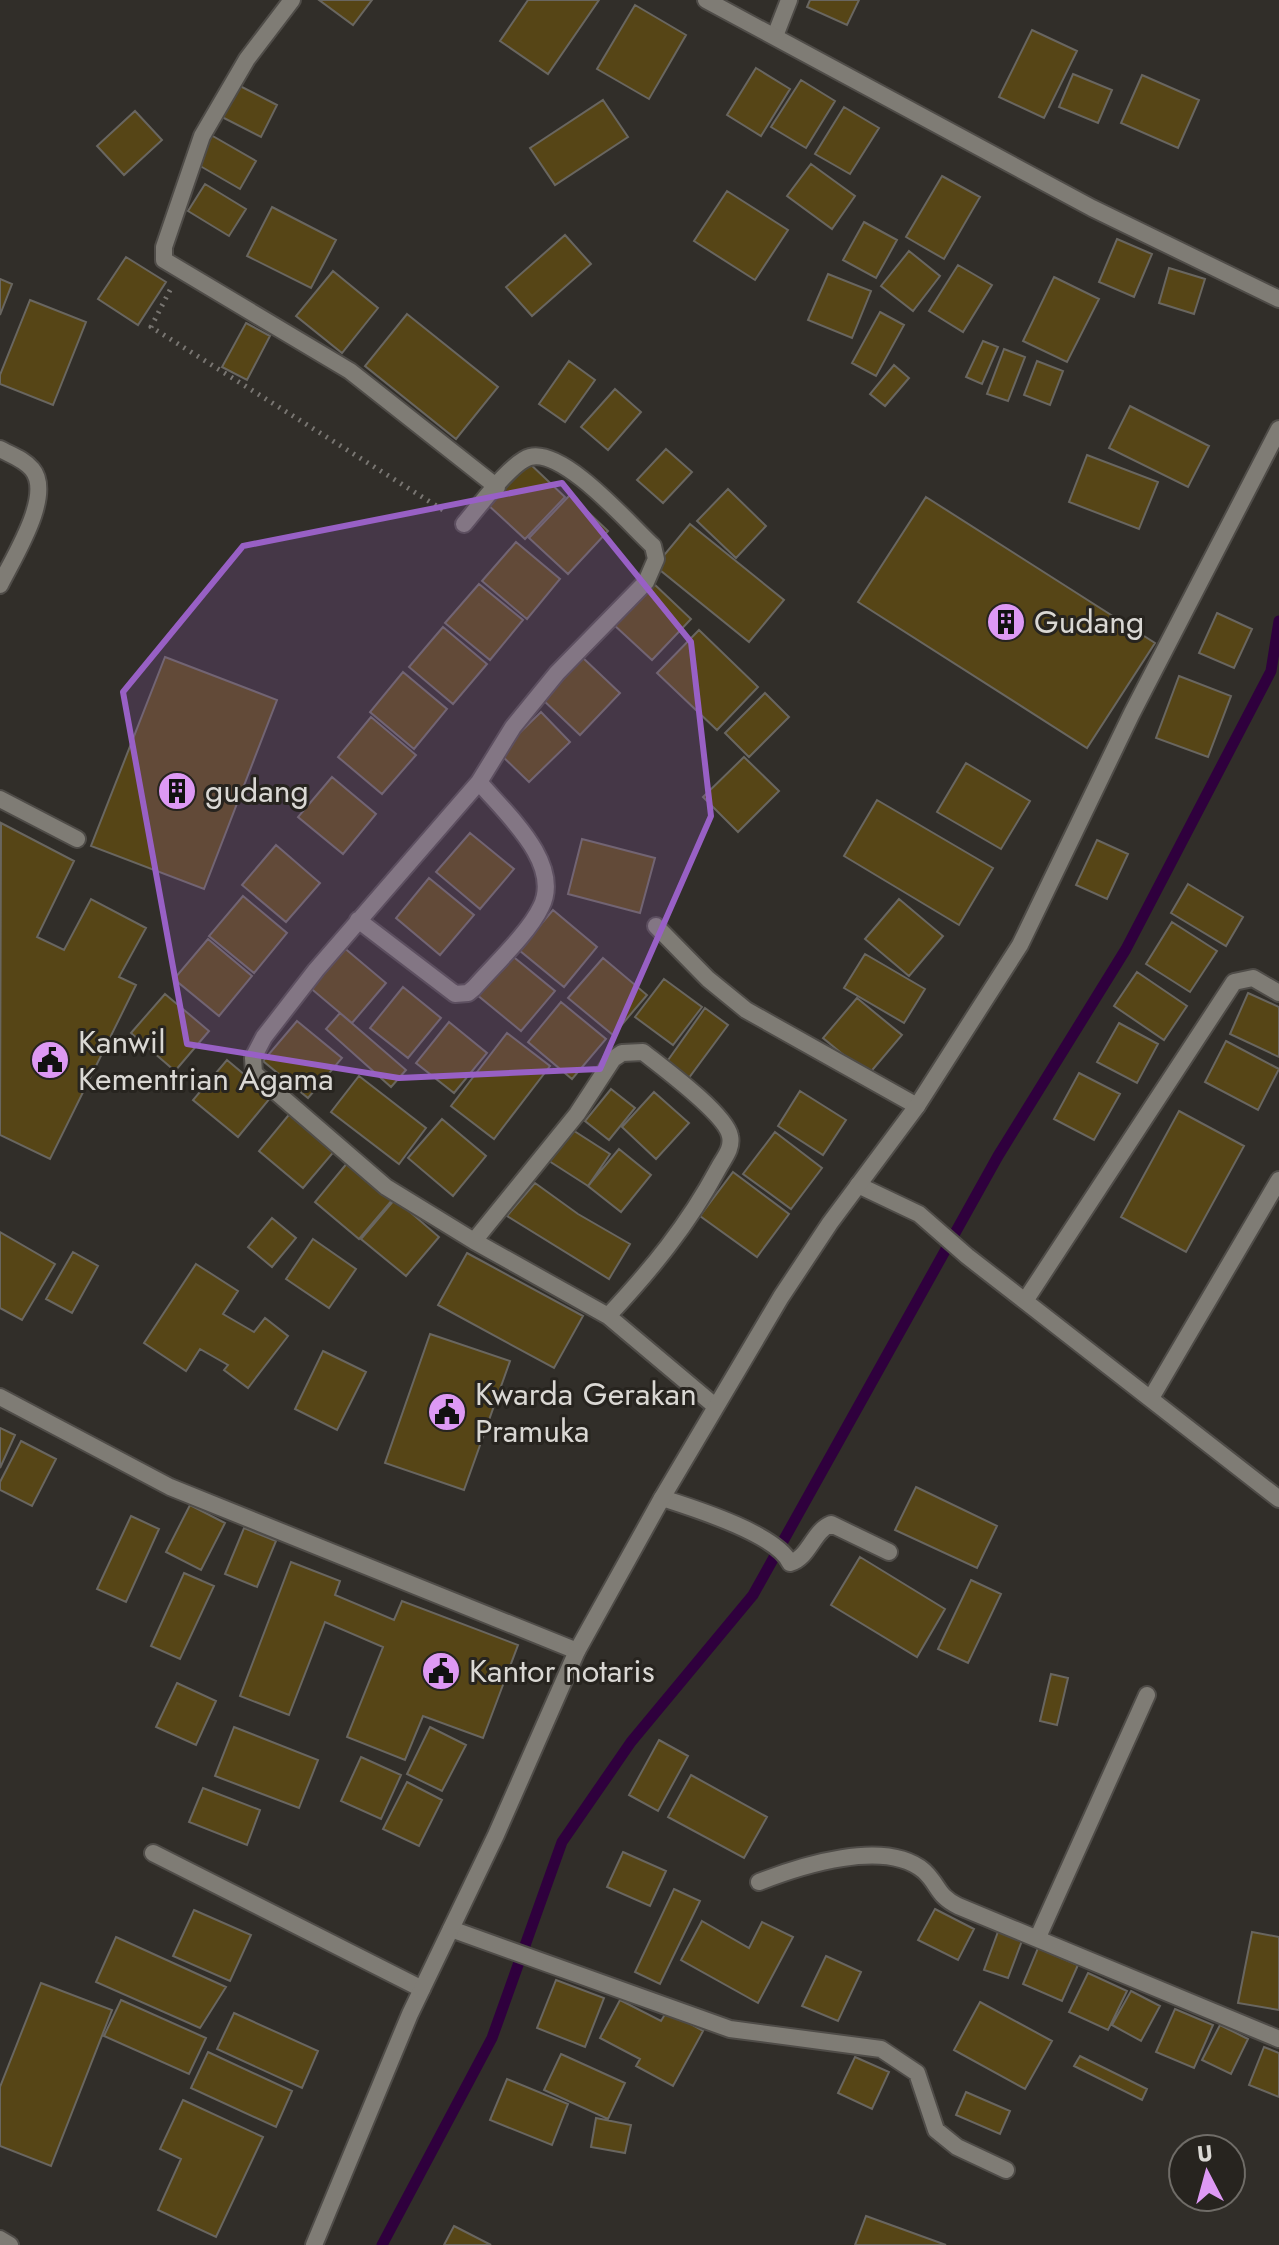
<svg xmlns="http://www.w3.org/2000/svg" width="1279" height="2245" font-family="Jost,sans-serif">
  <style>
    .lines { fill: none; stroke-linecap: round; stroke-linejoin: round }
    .stream { stroke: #2f003d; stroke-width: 11 }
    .building { fill: #564516; stroke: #696660; stroke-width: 2 }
    .service-casing { stroke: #4f4c48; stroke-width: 20 }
    .minor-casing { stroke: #4f4c48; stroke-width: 20 }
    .tertiary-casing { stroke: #4f4c48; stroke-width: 20 }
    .path { stroke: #797672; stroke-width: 5; stroke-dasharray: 2 6; stroke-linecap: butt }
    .service { stroke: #7f7c75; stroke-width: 16 }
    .minor { stroke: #7f7c75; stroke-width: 16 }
    .tertiary { stroke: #7f7c75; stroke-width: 16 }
    .marked { fill: #9860c5; fill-opacity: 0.2; stroke: #9860c5; stroke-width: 6; stroke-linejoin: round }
    .labels { text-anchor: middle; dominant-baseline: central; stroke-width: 6; stroke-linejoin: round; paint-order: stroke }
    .poi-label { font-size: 32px; fill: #dad8d4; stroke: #27241f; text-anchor: start }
  </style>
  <rect width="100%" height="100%" fill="#312e29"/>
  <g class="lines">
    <!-- stream -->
    <path class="stream" d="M382,2245L492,2038L562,1842L631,1742L753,1595L998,1156L1126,949L1271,671L1279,621"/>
  </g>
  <!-- building -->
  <path class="building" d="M319,0H372L353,25Z
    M528,0H599L548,74L500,41Z
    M810,0H859L847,25L807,7Z
    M635,5L686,35L649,99L597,69Z
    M1032,30L1077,51L1044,118L999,97Z
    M756,68L790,89L761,136L727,115Z
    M1073,74L1112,90L1098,123L1059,107Z
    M1142,75L1199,100L1178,148L1121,123Z
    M801,80L835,101L806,148L771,127Z
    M236,84L277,105L261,137L220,116Z
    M603,100L628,137L555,185L530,148Z
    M844,107L879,128L850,174L815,154Z
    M135,111L162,140L124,175L97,146Z
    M211,135L256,161L240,189L195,163Z
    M811,164L855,196L832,229L787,196Z
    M942,176L980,197L944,259L906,237Z
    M205,184L246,209L229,236L188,211Z
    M727,191L788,230L755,280L694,241Z
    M272,207L336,240L311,288L247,256Z
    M864,222L897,240L876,278L843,260Z
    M565,235L591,264L532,316L506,287Z
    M1117,239L1152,254L1134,297L1099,282Z
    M909,251L940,276L913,311L881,286Z
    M126,257L166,282L138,325L98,299Z
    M958,265L992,285L963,332L929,311Z
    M1169,268L1205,279L1194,314L1159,303Z
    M333,271L378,308L342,353L296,316Z
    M828,274L871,291L852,338L808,320Z
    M1054,277L1099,299L1067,362L1023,341Z
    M0,279L12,284L0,315Z
    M30,300L86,322L53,405L0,384V375Z
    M880,312L904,325L876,376L852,363Z
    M407,314L498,387L456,439L365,366Z
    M246,323L270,336L247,380L222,367Z
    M983,341L998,347L982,384L966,377Z
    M1004,349L1025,357L1008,401L987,394Z
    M569,361L595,380L565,422L539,404Z
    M1037,361L1063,371L1050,405L1024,395Z
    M894,365L909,378L885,406L870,394Z
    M615,389L641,412L608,450L581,427Z
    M1130,406L1209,446L1188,487L1109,448Z
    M666,449L692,472L663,503L637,480Z
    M1087,455L1158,482L1139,529L1069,502Z
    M527,461L565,497L525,539L487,504Z
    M728,489L766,526L736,558L697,521Z
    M570,495L608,531L568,574L529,538Z
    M926,497L1155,643L1087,748L858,602Z
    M690,524L784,600L749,642L655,566Z
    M516,542L560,579L527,619L482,581Z
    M653,583L691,619L652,660L614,625Z
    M479,584L523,620L490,660L445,623Z
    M1217,613L1252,629L1234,668L1199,653Z
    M443,627L487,664L453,704L409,667Z
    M699,630L758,687L717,730L657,673Z
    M165,657L277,700L204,889L91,846Z
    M582,657L620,693L580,735L542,699Z
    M403,672L447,709L414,749L370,712Z
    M1179,676L1231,696L1208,757L1156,738Z
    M765,693L789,717L749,757L725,733Z
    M541,712L570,742L529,782L499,753Z
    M371,717L416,755L382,794L338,757Z
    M744,757L779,791L738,832L703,797Z
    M966,763L1030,801L1001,849L937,812Z
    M332,777L376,814L343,854L298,817Z
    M877,800L993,868L959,925L844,856Z
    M1,823L74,861L37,937L64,950L91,899L146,928L119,977L136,985L50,1159L0,1135Z
    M470,833L514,869L480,909L436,872Z
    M582,839L655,858L640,913L568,894Z
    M1097,840L1128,854L1107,899L1076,885Z
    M276,845L320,883L286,922L242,885Z
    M429,878L474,915L440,955L396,918Z
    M1188,884L1243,917L1226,946L1171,913Z
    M243,896L287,933L254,973L209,936Z
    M899,899L943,936L909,976L865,939Z
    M553,910L597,947L564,987L519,950Z
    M1172,922L1217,951L1190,992L1146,964Z
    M208,939L252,976L219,1016L174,979Z
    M342,946L386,983L352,1023L308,986Z
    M510,954L555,991L521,1031L476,994Z
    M865,954L925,989L904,1023L844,988Z
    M603,958L647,995L613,1035L568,998Z
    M1137,972L1187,1006L1164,1040L1114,1006Z
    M664,979L702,1007L673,1045L635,1017Z
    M403,987L441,1018L408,1058L370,1028Z
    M1248,993L1279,1007V1057L1230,1034Z
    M165,994L209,1031L175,1071L131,1033Z
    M857,998L902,1035L868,1075L823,1038Z
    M561,1002L606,1039L572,1079L528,1042Z
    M705,1008L728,1025L688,1079L666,1063Z
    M340,1013L406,1070L391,1087L326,1029Z
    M297,1021L342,1058L308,1098L263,1061Z
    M449,1022L487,1053L454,1093L416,1063Z
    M1119,1023L1158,1044L1137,1083L1097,1062Z
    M507,1033L550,1066L494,1139L451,1106Z
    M1226,1041L1279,1069L1258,1110L1205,1082Z
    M227,1060L271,1097L238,1137L193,1100Z
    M1079,1073L1120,1094L1094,1140L1054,1119Z
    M359,1076L426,1128L399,1164L331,1112Z
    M611,1089L635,1108L609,1140L585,1121Z
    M800,1091L846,1120L823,1155L778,1126Z
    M654,1092L689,1123L656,1159L622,1127Z
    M292,1111L337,1148L303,1188L259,1151Z
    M1179,1111L1244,1146L1186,1252L1121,1217Z
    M442,1119L486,1156L453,1196L408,1158Z
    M568,1127L610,1154L588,1186L546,1159Z
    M775,1132L822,1168L791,1209L743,1174Z
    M619,1149L651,1175L621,1212L588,1186Z
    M348,1162L393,1199L359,1239L315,1202Z
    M733,1172L789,1214L757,1257L700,1216Z
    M535,1183L578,1214L630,1244L609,1279L507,1216Z
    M395,1199L439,1237L406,1276L361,1239Z
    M272,1218L296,1238L272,1267L248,1247Z
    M0,1232L55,1264L22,1320L0,1308Z
    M313,1239L356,1269L329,1308L286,1279Z
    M73,1252L98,1266L72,1313L46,1299Z
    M467,1253L583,1316L554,1368L438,1305Z
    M196,1264L238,1291L223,1314L254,1332L265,1318L288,1336L248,1388L224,1370L228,1365L200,1349L186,1371L144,1343Z
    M430,1334L510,1361L464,1490L385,1463Z
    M323,1351L366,1372L337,1430L295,1409Z
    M0,1428L15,1435L0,1468Z
    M21,1441L56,1459L32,1506L0,1490V1482Z
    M916,1487L997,1526L977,1568L895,1530Z
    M190,1505L225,1523L201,1570L166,1552Z
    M131,1516L159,1529L126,1602L97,1589Z
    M244,1528L276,1541L257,1587L225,1574Z
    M860,1557L945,1609L917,1657L831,1605Z
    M291,1562L340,1581L335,1595L394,1620L402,1601L518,1645L483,1738L423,1716L405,1760L347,1737L383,1647L325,1622L289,1715L240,1696Z
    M184,1573L214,1586L180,1659L151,1646Z
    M971,1580L1001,1594L968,1663L938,1649Z
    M1051,1674L1068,1678L1057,1725L1040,1721Z
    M177,1683L216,1701L196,1745L156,1727Z
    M234,1727L318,1760L299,1808L215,1776Z
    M430,1727L466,1745L442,1791L407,1774Z
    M659,1740L688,1756L658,1811L629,1795Z
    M361,1757L401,1775L381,1819L341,1801Z
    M691,1775L767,1817L744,1858L668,1817Z
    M407,1782L442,1800L419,1846L383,1829Z
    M203,1788L260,1810L247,1845L189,1822Z
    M623,1852L666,1871L650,1906L607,1887Z
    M674,1889L700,1901L660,1984L635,1972Z
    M935,1909L974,1929L958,1960L918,1940Z
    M194,1910L251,1935L230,1981L173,1956Z
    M702,1921L749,1948L762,1922L793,1937L758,2003L681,1960Z
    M999,1929L1023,1938L1008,1978L984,1970Z
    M1252,1932L1279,1937V2010L1238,2003Z
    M116,1937L226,1987L200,2028L96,1982Z
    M1038,1948L1078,1965L1062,2001L1023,1984Z
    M826,1956L861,1972L838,2021L802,2006Z
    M1088,1973L1127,1991L1108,2030L1069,2012Z
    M556,1980L604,1998L585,2047L537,2028Z
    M41,1983L112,2010L51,2166L0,2146V2087Z
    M1131,1991L1160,2006L1141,2041L1112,2025Z
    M121,2000L206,2038L189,2074L104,2036Z
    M620,2000L661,2021L667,2011L703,2031L673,2086L636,2066L640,2059L600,2038Z
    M980,2002L1052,2041L1025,2089L954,2050Z
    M1175,2009L1213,2025L1194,2068L1156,2052Z
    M234,2013L318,2051L302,2088L217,2049Z
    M1220,2025L1248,2039L1231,2074L1202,2060Z
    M1264,2047L1279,2053V2097L1249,2085Z
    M208,2052L292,2091L276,2127L191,2088Z
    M561,2054L625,2083L608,2119L544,2090Z
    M1080,2056L1147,2089L1142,2100L1074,2066Z
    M855,2057L889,2072L872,2109L838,2093Z
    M507,2079L568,2104L552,2145L490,2120Z
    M966,2092L1010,2111L1000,2134L956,2115Z
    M183,2100L263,2137L216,2237L158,2210L181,2159L160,2149Z
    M596,2118L631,2125L625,2153L591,2147Z
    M866,2216L946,2245H855Z
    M454,2226L491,2245H444Z"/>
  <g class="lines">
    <defs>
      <path id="service" d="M775,36L789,0
        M858,1185L919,1214L967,1256L1279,1499
        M1025,1301L1234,982L1253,978L1279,993
        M1151,1398L1279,1180
        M662,1498C693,1508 777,1534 790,1563C809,1558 813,1531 831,1524L889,1552"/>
      <path id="minor" d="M292,0L247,59L202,136L164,247V260L350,371L497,487
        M706,0L1092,208L1279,299
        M0,449C11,455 24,459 32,469C54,495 13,558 0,585
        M464,524C478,508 511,462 530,457C564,448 629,524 653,546L656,559L646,582L557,673L513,727L479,782L316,970L264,1037L253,1058L254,1073L386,1187L474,1241L608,1316L715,1406
        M0,799L77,839
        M358,920L455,994L468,993L474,988C494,965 528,934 541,907C563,863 505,813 479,782
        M656,926L708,979L746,1010L917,1106
        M474,1241L577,1114L613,1059L622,1053L643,1052C662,1067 726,1114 730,1136C733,1149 723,1159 718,1169C688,1225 651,1270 608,1316
        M0,1397L170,1487L577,1651
        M153,1853L422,1989
        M759,1882C800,1866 885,1838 924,1871C939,1885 937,1896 958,1906L1279,2039
        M451,1929L730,2029L881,2049L917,2073L936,2130L957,2147L1006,2170
        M1038,1937L1147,1695
        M0,2239L10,2245"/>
      <path id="tertiary" d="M314,2245L410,2014L496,1835L577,1651L662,1498L781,1297L830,1223L917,1106L1020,945L1132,713L1279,429"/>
    </defs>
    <!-- service casing -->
    <use href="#service" class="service-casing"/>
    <!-- minor casing -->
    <use href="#minor" class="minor-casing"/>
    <!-- tertiary casing -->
    <use href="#tertiary" class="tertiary-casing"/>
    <!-- path -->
    <path class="path" d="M170,290L151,327L443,510"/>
    <!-- service -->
    <use href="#service" class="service"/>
    <!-- minor -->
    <use href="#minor" class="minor"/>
    <!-- tertiary -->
    <use href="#tertiary" class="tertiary"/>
  </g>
  <!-- marked area -->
  <path class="marked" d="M562,483L691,642L711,816L600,1069L399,1078L187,1044L123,692L243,546Z"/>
  <!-- icons -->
  <defs>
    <symbol id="building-disc" viewBox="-11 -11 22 22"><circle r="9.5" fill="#dd99f4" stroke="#27241f"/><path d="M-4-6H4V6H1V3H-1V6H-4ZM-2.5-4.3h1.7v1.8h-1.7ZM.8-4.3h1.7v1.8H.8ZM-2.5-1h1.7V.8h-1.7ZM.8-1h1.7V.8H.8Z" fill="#111"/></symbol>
    <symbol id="civic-disc" viewBox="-11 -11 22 22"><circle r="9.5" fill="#dd99f4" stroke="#27241f"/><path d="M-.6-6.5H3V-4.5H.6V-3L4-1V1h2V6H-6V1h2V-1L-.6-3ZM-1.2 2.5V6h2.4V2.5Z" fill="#111"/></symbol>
  </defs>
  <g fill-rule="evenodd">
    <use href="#building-disc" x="984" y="600" width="44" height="44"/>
    <use href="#building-disc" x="155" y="769" width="44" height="44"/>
    <use href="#civic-disc" x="28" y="1038" width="44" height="44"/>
    <use href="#civic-disc" x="425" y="1390" width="44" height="44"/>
    <use href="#civic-disc" x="419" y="1649" width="44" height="44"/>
  </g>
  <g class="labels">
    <!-- poi labels -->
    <g class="poi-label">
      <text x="1034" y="622">Gudang</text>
      <text x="205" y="791">gudang</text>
      <text x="78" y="1042">Kanwil<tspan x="78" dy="37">Kementrian Agama</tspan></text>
      <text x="475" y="1394">Kwarda Gerakan<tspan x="475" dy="37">Pramuka</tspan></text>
      <text x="469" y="1671">Kantor notaris</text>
    </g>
  </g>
  <!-- north arrow -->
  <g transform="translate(1207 2173) rotate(354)"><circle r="38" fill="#27241f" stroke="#6f6c67" stroke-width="2"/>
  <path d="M0-6L14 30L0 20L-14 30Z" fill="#dd99f4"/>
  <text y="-12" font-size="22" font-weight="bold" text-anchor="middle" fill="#dad8d4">U</text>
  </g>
</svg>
